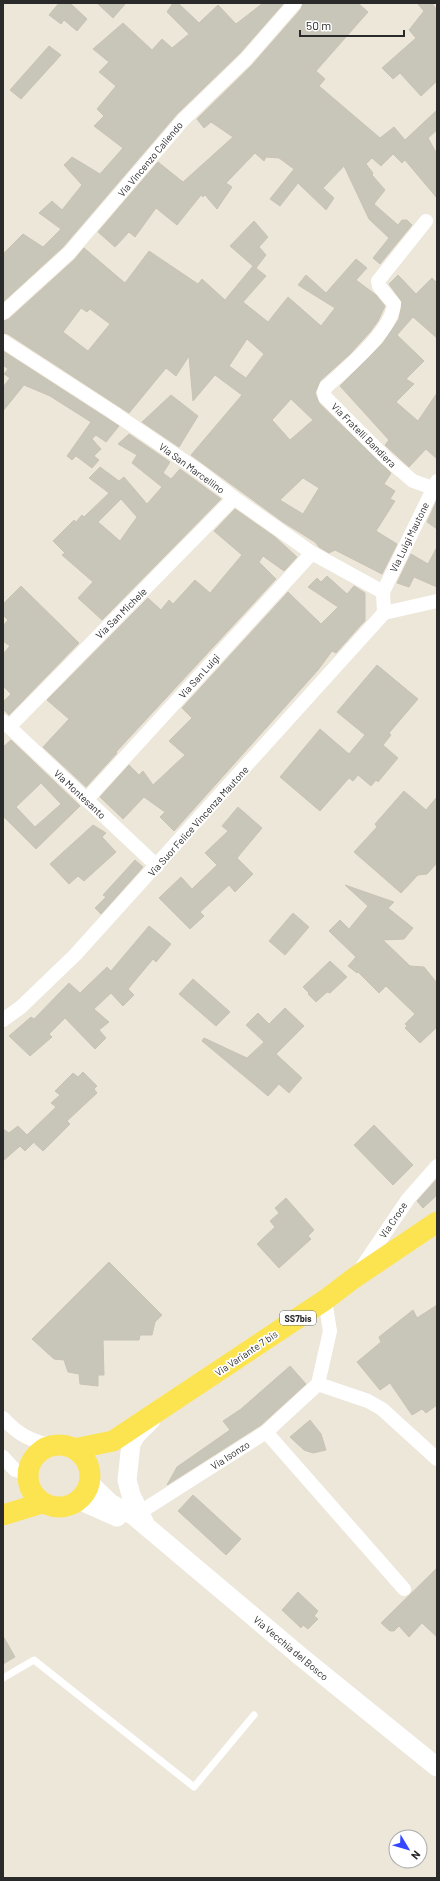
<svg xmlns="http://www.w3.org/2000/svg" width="440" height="1881" font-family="Barlow,sans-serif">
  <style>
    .building { fill: #c8c5b9; stroke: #c9c3b4; fill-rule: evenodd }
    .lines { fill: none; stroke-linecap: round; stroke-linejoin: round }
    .lane { stroke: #fff; stroke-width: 7 }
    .street { stroke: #fff; stroke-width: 14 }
    .secondary { stroke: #fff; stroke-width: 19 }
    .primary { stroke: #fce451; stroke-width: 21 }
    .labels { text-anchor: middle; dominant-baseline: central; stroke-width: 3.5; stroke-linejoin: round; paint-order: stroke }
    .shield { fill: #fff; stroke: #6a6a6a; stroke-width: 1 }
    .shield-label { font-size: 9px; font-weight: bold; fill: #2a2a2a }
    .street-label { font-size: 10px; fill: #2a2a2a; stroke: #fff }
  </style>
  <rect width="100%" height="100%" fill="#ede7da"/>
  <!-- building -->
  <path class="building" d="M59,3H70L87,19L77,31L64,20L61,24L49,15Z
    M97,3H126L113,18Z
    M173,3H178L199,23L218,5L236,24L263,3H284L240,53L177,114L63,247L3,302V254L23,234L43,247L61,229L39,213L52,201L62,210L82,185L64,165L72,157L100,174L123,148L94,126L104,116L97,109L116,86L99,72L109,62L93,49L123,23L152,50L162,39L172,48L189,34L167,12Z
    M303,3H358L368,12L316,71L325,79L319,86L380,138L394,127L405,140L437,110V130L428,138L437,154V198L405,160L402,163L393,154L381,166L372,158L366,164L373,173L372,175L385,190L374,204L398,225L402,220H407L412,225L380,264L373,258L389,238L369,219L344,166L323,188L334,198L326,210L298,183L280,206L270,199L294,169L279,158L266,157L264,161L255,153L226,183L232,187L217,209L205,195L203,197L201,195L177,225L156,208L135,237L129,232L115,247L98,232L158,162L183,182L233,137L211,122L204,128L197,119L252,65L301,9Z
    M417,3H432L437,10V81L421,96L400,73L393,79L382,68L416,38L409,30L424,11Z
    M49,46L61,55L21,99L10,90Z
    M254,221L268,237L259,247L266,255L256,268L266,276L243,302L268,322L288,297L321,326L335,308L298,285L306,275L326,293L356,259L367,268L356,280L376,295L385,306L378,321L370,332L350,354L320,381L315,393L319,403L391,473L384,484L395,491L390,499L395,501L376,531L397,544L382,574L335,550L329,553L319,547L315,542L283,522L191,455L242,395L215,375L193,401L189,356L176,376L166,368L129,413L8,334L3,333V321L9,319L75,259L84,248L125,283L149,251L198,284L202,279L225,300L253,266L230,246ZM81,308L87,312L90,309L110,324L88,351L63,332ZM247,339L264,354L246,378L229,366ZM291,399L313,420L290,440L272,420ZM303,478L319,488L303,514L280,500Z
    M398,275L416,294L432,278L437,283V338L413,317L397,335L424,361L406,379L414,384L396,402L418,421L437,393V459L426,449L409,467L385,445L389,440L340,386L383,343L399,319L402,302L389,284Z
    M3,351L119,426L106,442L96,435L92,439L101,449L94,456L99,460L92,468L76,456L72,460L67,456L91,422L50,396L24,385L3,411V387L10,378L4,374L8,369L3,365Z
    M171,395L198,416L179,447L142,422Z
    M129,434L170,462L163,473L171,479L180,469L221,499L102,620L78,598L93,582L62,555L65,553L53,541L74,520L76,522L82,515L84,517L109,493L89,478L100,467L119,481L124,477L147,504L162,487L132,463L137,455L118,444ZM121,499L137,517L120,541L98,522Z
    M437,500V529L427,522Z
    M235,509L275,537L297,557L284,571L263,556L259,562L276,579L116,752L117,753L86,787L43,747L69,719L47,700L148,598L161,610L169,600L173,604L195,580L210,593L242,555L214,531Z
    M437,547V587L414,577L409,587L397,583L411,554L428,564Z
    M327,576L347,594L354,586L365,593V621L360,626L336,653L332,651L318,670L174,831L160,817L165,812L144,797L123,819L100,797L129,765L139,775L143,771L153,785L185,755L169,741L192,718L182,708L288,592L321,624L338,607L308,587L317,578L321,582Z
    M21,586L79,643L9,715L3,709V702L11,694L3,686V654L10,646L3,641V626L8,620L3,615V604Z
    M377,665L418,699L389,733L391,735L383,745L398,758L378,782L376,780L371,786L358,775L353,781L349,778L320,811L280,777L320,729L349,754L365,735L337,712Z
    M11,740L80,806L36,849L3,816V747ZM41,783L61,804L35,827L16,807Z
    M404,791L426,810L437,797V863L427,874L418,875L401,893L354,852L377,827L375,824Z
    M238,807L262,828L237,858L253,874L235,892L229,885L200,912L204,916L190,929L159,898L181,877L192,889L217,865L205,853L228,831L222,826Z
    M93,825L106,833L102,837L116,852L84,881L78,876L69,884L50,864Z
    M135,860L143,867L101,914L95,908L106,897L103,895Z
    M345,885L394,902L388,908L413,928L404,939L383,940L410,966L424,967L437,983V1027L420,1043L405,1028L407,1026L405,1024L415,1014L386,986L379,993L358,972L357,973L348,966L356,957L329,931L340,920L349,929L368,906Z
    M293,913L309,927L285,955L269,941Z
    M149,926L171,944L156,962L153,959L128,989L134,995L123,1006L111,993L94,1009L109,1022L99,1030L106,1038L95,1049L65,1018L49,1034L52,1037L30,1056L9,1036L31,1017L34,1019L69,983L80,993L107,967L111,971Z
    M330,961L347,977L330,993L327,992L316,1002L308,994L309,993L303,987Z
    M193,979L230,1012L216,1026L179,994Z
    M285,1008L304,1026L276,1054L302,1078L289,1093L279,1084L268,1096L202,1041L204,1038L247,1058L264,1042L246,1025L258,1013L269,1024Z
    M83,1072L97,1086L94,1089L97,1093L67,1121L70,1124L43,1151L29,1138L34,1142L25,1151L20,1146L3,1161V1129L9,1133L18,1126L27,1135L56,1107L51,1103L60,1095L55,1091L73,1073L78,1077Z
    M374,1125L413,1165L393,1185L354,1145Z
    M437,1179V1195L423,1208L417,1201Z
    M286,1198L314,1230L308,1236L311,1239L279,1268L257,1244L275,1227L270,1221L279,1213L275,1208Z
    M109,1262L162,1315L155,1322L152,1335H140L139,1340H103L104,1375H98V1386L80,1384L79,1374L68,1372L64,1360L54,1359L32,1339Z
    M437,1305V1405L426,1413L422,1409L412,1415L390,1383L380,1390L357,1362L381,1342L379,1337L413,1310L417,1318Z
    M290,1366L306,1384L261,1425L167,1485L177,1467L230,1430L223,1421L241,1409Z
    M310,1420L321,1434L326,1450L313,1453L304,1450L290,1437Z
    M193,1495L241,1539L226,1555L178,1511Z
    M437,1568V1637L422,1623L409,1637L399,1626L394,1631H390L381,1623Z
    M298,1592L318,1611L314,1616L318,1619L308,1629L303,1625L301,1628L282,1610Z
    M3,1636L15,1657L3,1664Z"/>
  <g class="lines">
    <!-- lane -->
    <path class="lane" d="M3,1678L34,1660L194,1787L254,1715"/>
    <!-- street -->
    <path class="street" d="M426,221L378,281L379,286L394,304C392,331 346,369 326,387L324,392L325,397L387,459L413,481L433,488
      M3,313L69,253L183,120L246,59L295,3
      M3,341L111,411L199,471L234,498L312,553L383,592
      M384,613L383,592L437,481
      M384,613L437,601
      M3,721L157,866
      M9,727L234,498
      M86,800L312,553
      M3,1020L21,1007L75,955L384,613
      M360,1270L408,1199L437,1166
      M325,1300L330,1331L318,1384L368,1401L382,1409L437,1459
      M3,1418C18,1435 30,1440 52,1446
      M266,1432L404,1589
      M3,1457L15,1470L27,1473
      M134,1516L266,1432L318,1384"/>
    <!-- secondary -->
    <path class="secondary" d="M89,1483L110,1503L134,1516L300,1656L437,1767
      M79,1500L117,1517
      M145,1524L131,1495L127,1480L131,1444L136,1435L151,1420"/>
    <!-- primary -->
    <path class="primary" d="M28 1476a31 31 0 1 1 62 0a31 31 0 1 1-62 0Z
      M74,1449L113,1441L325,1300L354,1278L437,1222
      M3,1515L42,1503"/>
  </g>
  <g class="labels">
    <!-- shield labels -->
    <rect class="shield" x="280" y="1311" width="36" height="14" rx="3"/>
    <g class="shield-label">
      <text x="298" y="1318">SS7bis</text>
    </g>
    <!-- street labels -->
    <g class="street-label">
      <text transform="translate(150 159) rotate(-50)">Via Vincenzo Caliendo</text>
      <text transform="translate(364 435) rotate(45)">Via Fratelli Bandiera</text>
      <text transform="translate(192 468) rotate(36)">Via San Marcellino</text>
      <text transform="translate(409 537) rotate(-64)">Via Luigi Mautone</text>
      <text transform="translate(121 613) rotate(-45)">Via San Michele</text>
      <text transform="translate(199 676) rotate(-48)">Via San Luigi</text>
      <text transform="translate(80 794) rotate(43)">Via Montesanto</text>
      <text transform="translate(198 821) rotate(-48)">Via Suor Felice Vincenza Mautone</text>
      <text transform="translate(393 1220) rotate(-56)">Via Croce</text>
      <text transform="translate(246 1353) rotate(-34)">Via Variante 7 bis</text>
      <text transform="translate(230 1455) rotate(-33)">Via Isonzo</text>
      <text transform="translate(291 1648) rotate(40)">Via Vecchia del Bosco</text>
    </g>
  </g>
  <!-- border -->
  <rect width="440" height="1881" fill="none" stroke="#2a2a2a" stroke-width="8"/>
  <!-- north arrow -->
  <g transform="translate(408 1849) rotate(128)"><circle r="19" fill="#ffffff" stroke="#aaaaaa"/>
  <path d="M0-3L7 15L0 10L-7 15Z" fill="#3648ff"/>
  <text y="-6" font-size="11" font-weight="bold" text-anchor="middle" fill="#2a2a2a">N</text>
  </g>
  <!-- scale -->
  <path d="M300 30v6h104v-6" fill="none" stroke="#2a2a2a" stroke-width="2"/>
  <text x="306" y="30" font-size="12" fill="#2a2a2a" stroke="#ffffff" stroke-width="3" paint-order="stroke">50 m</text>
</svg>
